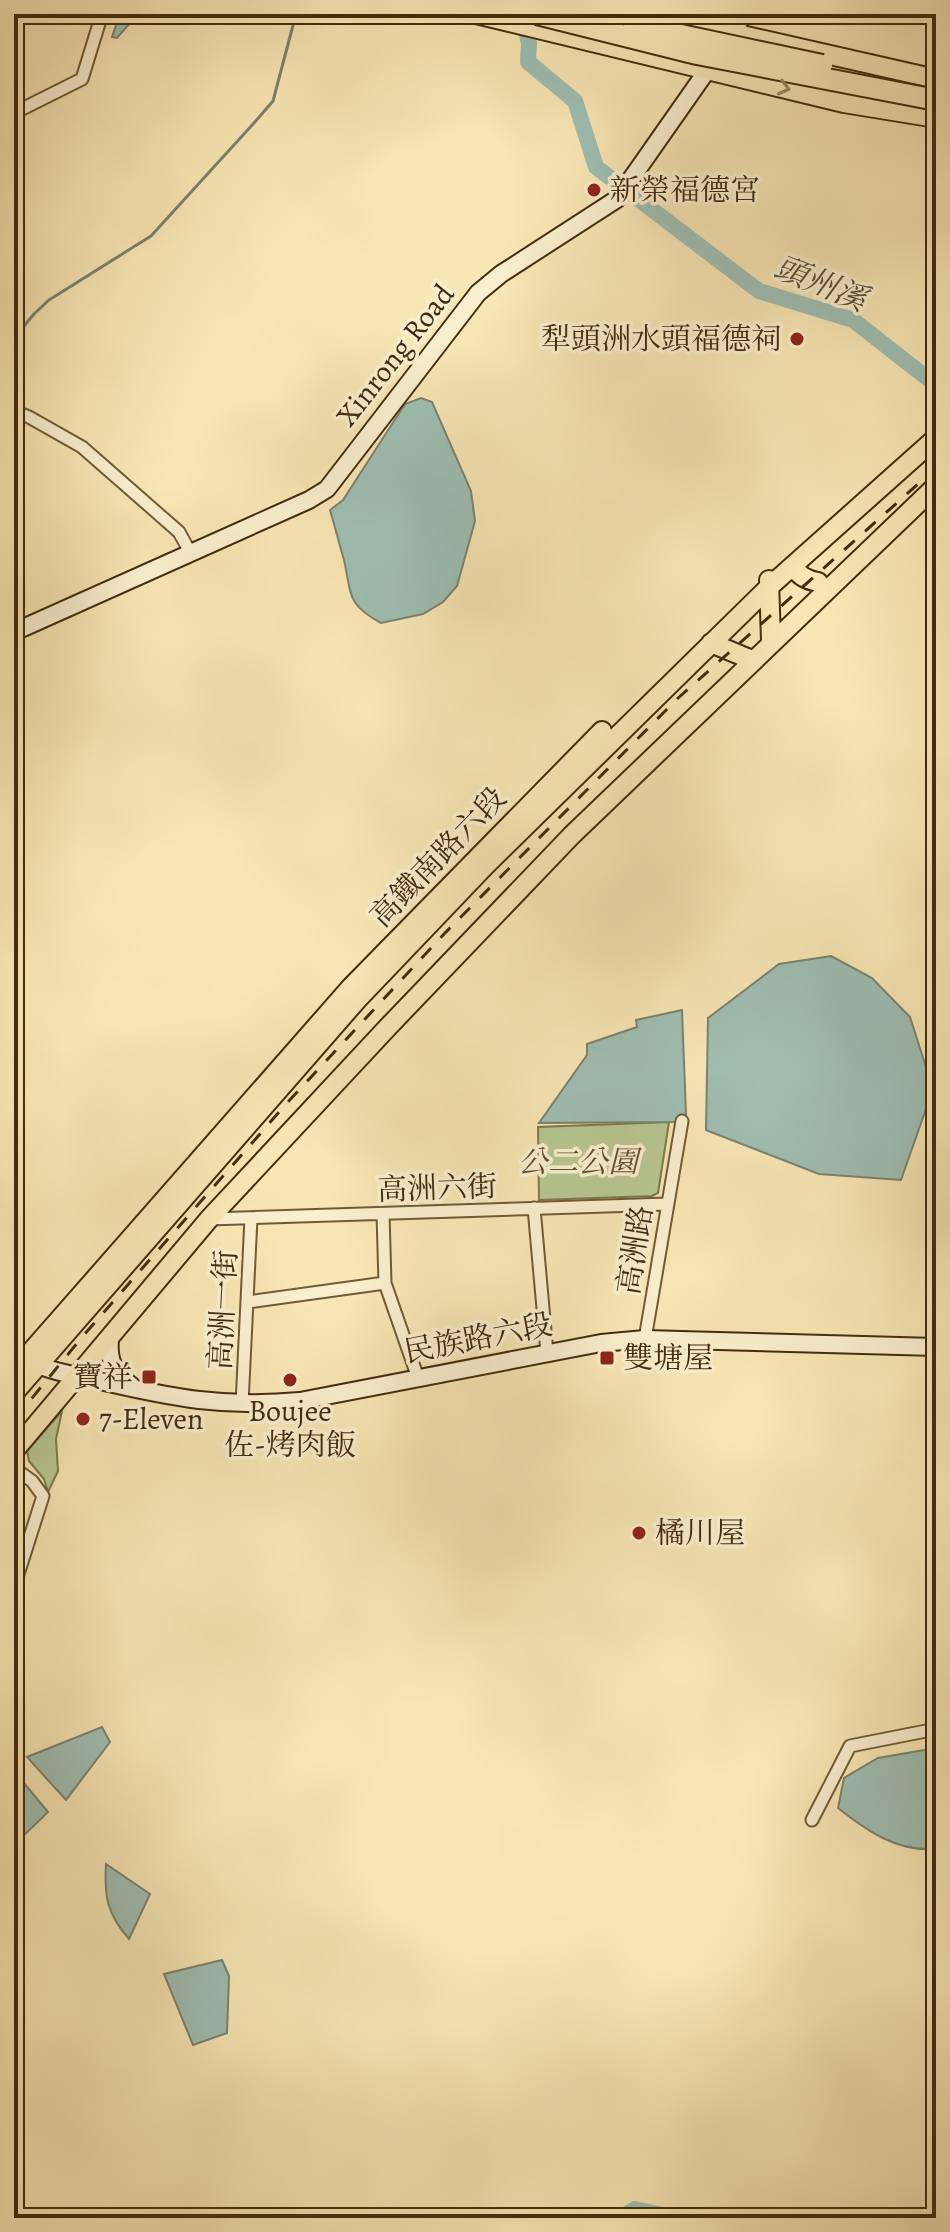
<svg xmlns="http://www.w3.org/2000/svg" width="950" height="2232" font-family="Alegreya,'Noto Serif TC',serif">
  <style>
    .green { fill: #b7c691; stroke: #7d784f; stroke-width: 2 }
    .water { fill: #9ebeb2; stroke: #7a8370; stroke-width: 2 }
    .lines { fill: none; stroke-linecap: round; stroke-linejoin: round }
    .stream { stroke: #7a8370; stroke-width: 3 }
    .river { stroke: #9ebeb2; stroke-width: 16 }
    .street-casing { stroke: #705a37; stroke-width: 15 }
    .secondary-casing { stroke: #432b0d; stroke-width: 20 }
    .primary-casing { stroke: #432b0d; stroke-width: 22 }
    .street { stroke: #faefce; stroke-width: 11 }
    .secondary { stroke: #faefce; stroke-width: 16 }
    .primary { stroke: #f8e6b4; stroke-width: 18 }
    .rail { stroke: #432b0d; stroke-width: 3; stroke-dasharray: 14 14; stroke-linecap: butt }
    .highway-bridge-casing { stroke: #432b0d; stroke-width: 24; stroke-linecap: butt }
    .highway-bridge { stroke: #f8e6b4; stroke-width: 20 }
    .oneway { stroke: #9e8860 }
    .poi-dot { fill: #8f2418; stroke: #faefce; stroke-width: 3 }
    .labels { text-anchor: middle; dominant-baseline: central; stroke-width: 7; stroke-linejoin: round; paint-order: stroke }
    .poi-label { font-size: 30px; fill: #432b0d; stroke: #faefce; text-anchor: start }
    .street-label { font-size: 30px; fill: #432b0d; stroke: #faefce }
    .park-label { font-size: 30px; font-style: italic; fill: #60522e; stroke: #faefce }
    .water-label { font-size: 32px; font-style: italic; fill: #5a5036; stroke: #faefce }
  </style>
  <rect width="100%" height="100%" fill="#f8e6b4"/>
  <filter id="stains"><feTurbulence type="fractalNoise" baseFrequency=".0025" numOctaves="4"/><feColorMatrix values="0 0 0 0 .2 0 0 0 0 .09 0 0 0 0 .02 0 0 0 .5 -.17"/></filter>
  <radialGradient id="worn" r=".72"><stop offset=".6" stop-color="#630" stop-opacity="0"/><stop offset="1" stop-color="#630" stop-opacity=".3"/></radialGradient>
  <!-- green -->
  <path class="green" d="M669,1122L658,1193L652,1196L539,1200L538,1127Z
    M62,1411L56,1439L58,1471L48,1492L44,1479L29,1461L27,1451Z"/>
  <!-- water -->
  <path class="water" d="M120,14H138L117,38L112,37Z
    M421,398L432,402L471,491L475,521L457,586L443,602L423,614L381,623C346,604 352,595 344,560C339,543 335,527 330,510L343,500L405,404Z
    M831,956L872,978L910,1017L933,1089L901,1180L819,1174L706,1130L708,1018L779,964Z
    M682,1010L686,1114L676,1122L539,1123L587,1055V1044L637,1027L636,1020Z
    M102,1727L110,1742L66,1800L27,1757Z
    M936,1748V1849C897,1852 867,1831 838,1808L844,1778L878,1758Z
    M14,1771L48,1812L14,1845Z
    M106,1864L150,1894L129,1939C107,1914 104,1896 106,1864Z
    M222,1960L229,1976L227,2033L193,2045L164,1974Z"/>
  <g class="lines">
    <!-- stream -->
    <path class="stream" d="M14,338L34,314L49,300L151,236L254,123L273,101L296,14"/>
    <!-- river -->
    <path class="river" d="M522,14L529,43L528,62L575,101L596,167L759,291L853,320L936,385
      M620,2218L635,2209L676,2218"/>
    <defs>
      <path id="street" d="M14,113L82,79L102,14
        M14,411L29,417L82,447L179,532L190,552
        M534,1208L547,1353
        M383,1214L385,1283L418,1378
        M209,1219L667,1204
        M248,1302L385,1283
        M645,1339L682,1121
        M242,1404L251,1218
        M14,1468L32,1481L43,1496L14,1587
        M812,1820L850,1746L936,1729"/>
      <path id="secondary" d="M726,43L744,14
        M14,632L309,500L327,489L478,293L501,274L617,199L713,62
        M110,1339C108,1361 114,1373 132,1386
        M14,1353C41,1370 69,1374 100,1381C173,1398 225,1408 300,1401L601,1343L645,1339L936,1347"/>
      <path id="primary" d="M476,14L844,103L936,118
        M628,14L733,33L936,79
        M794,565C797,576 807,580 818,582
        M769,580L771,641
        M711,643L752,660
        M14,1371L351,987L602,731
        M14,1393L357,1000L485,866L769,587L936,438
        M14,1451L209,1219L388,1027L572,835L936,486"/>
    </defs>
    <!-- street casing -->
    <use href="#street" class="street-casing"/>
    <!-- secondary casing -->
    <use href="#secondary" class="secondary-casing"/>
    <!-- primary casing -->
    <use href="#primary" class="primary-casing"/>
    <!-- street -->
    <use href="#street" class="street"/>
    <!-- secondary -->
    <use href="#secondary" class="secondary"/>
    <!-- primary -->
    <use href="#primary" class="primary"/>
    <!-- rail -->
    <path class="rail" d="M14,1420L83,1336L287,1103L445,933L677,699L936,468"/>
    <defs>
      <path id="highway-bridge" d="M537,14L697,54L936,100
        M634,25L822,65"/>
    </defs>
    <!-- highway-bridge casing -->
    <use href="#highway-bridge" class="highway-bridge-casing"/>
    <!-- highway-bridge -->
    <use href="#highway-bridge" class="highway-bridge"/>
  </g>
  <!-- one-way arrows -->
  <defs><path id="oneway-chevron" d="M-2-3.5L2.5 0L-2 3.5" fill="none" stroke-width="1.6" stroke-linecap="round" stroke-linejoin="round" transform="scale(2)"/></defs>
  <use class="oneway" href="#oneway-chevron" transform="translate(784 88) rotate(14)"/>
  <!-- markers -->
  <g class="poi-dot">
    <circle cx="594" cy="190" r="8"/>
    <circle cx="797" cy="339" r="8"/>
    <rect x="599" y="1350" width="16" height="16" rx="4"/>
    <rect x="141" y="1369" width="16" height="16" rx="4"/>
    <circle cx="290" cy="1380" r="8"/>
    <circle cx="83" cy="1419" r="8"/>
    <circle cx="639" cy="1533" r="8"/>
  </g>
  <g class="labels">
    <!-- poi labels -->
    <g class="poi-label">
      <text x="610" y="190">新榮福德宮</text>
      <text x="781" y="339" text-anchor="end">犁頭洲水頭福德祠</text>
      <text x="623" y="1358">雙塘屋</text>
      <text x="133" y="1377" text-anchor="end">寶祥</text>
      <text x="290" y="1411" text-anchor="middle">Boujee<tspan x="290" dy="34">佐-烤肉飯</tspan></text>
      <text x="99" y="1419">7-Eleven</text>
      <text x="655" y="1533">橘川屋</text>
    </g>
    <!-- street labels -->
    <g class="street-label">
      <text transform="translate(395 355) rotate(-52)">Xinrong Road</text>
      <text transform="translate(438 857) rotate(-46)">高鐵南路六段</text>
      <text transform="translate(437 1188) rotate(-2)">高洲六街</text>
      <text transform="translate(635 1250) rotate(-81)">高洲路</text>
      <text transform="translate(223 1310) rotate(-87)">高洲一街</text>
      <text transform="translate(478 1338) rotate(-11)">民族路六段</text>
    </g>
    <!-- park labels -->
    <g class="park-label">
      <text x="578" y="1162">公二公園</text>
    </g>
    <!-- water labels -->
    <g class="water-label">
      <text transform="translate(821 283) rotate(22)">頭州溪</text>
    </g>
  </g>
  <!-- margin -->
  <rect width="950" height="2232" fill="none" stroke="#f8e6b4" stroke-width="48"/>
  <rect x="16" y="16" width="918" height="2200" fill="none" stroke="#432b0d" stroke-width="4"/>
  <rect x="24" y="24" width="902" height="2184" fill="none" stroke="#432b0d" stroke-width="2"/>
  <rect width="100%" height="100%" filter="url(#stains)"/>
  <rect width="100%" height="100%" fill="url(#worn)"/>
</svg>
